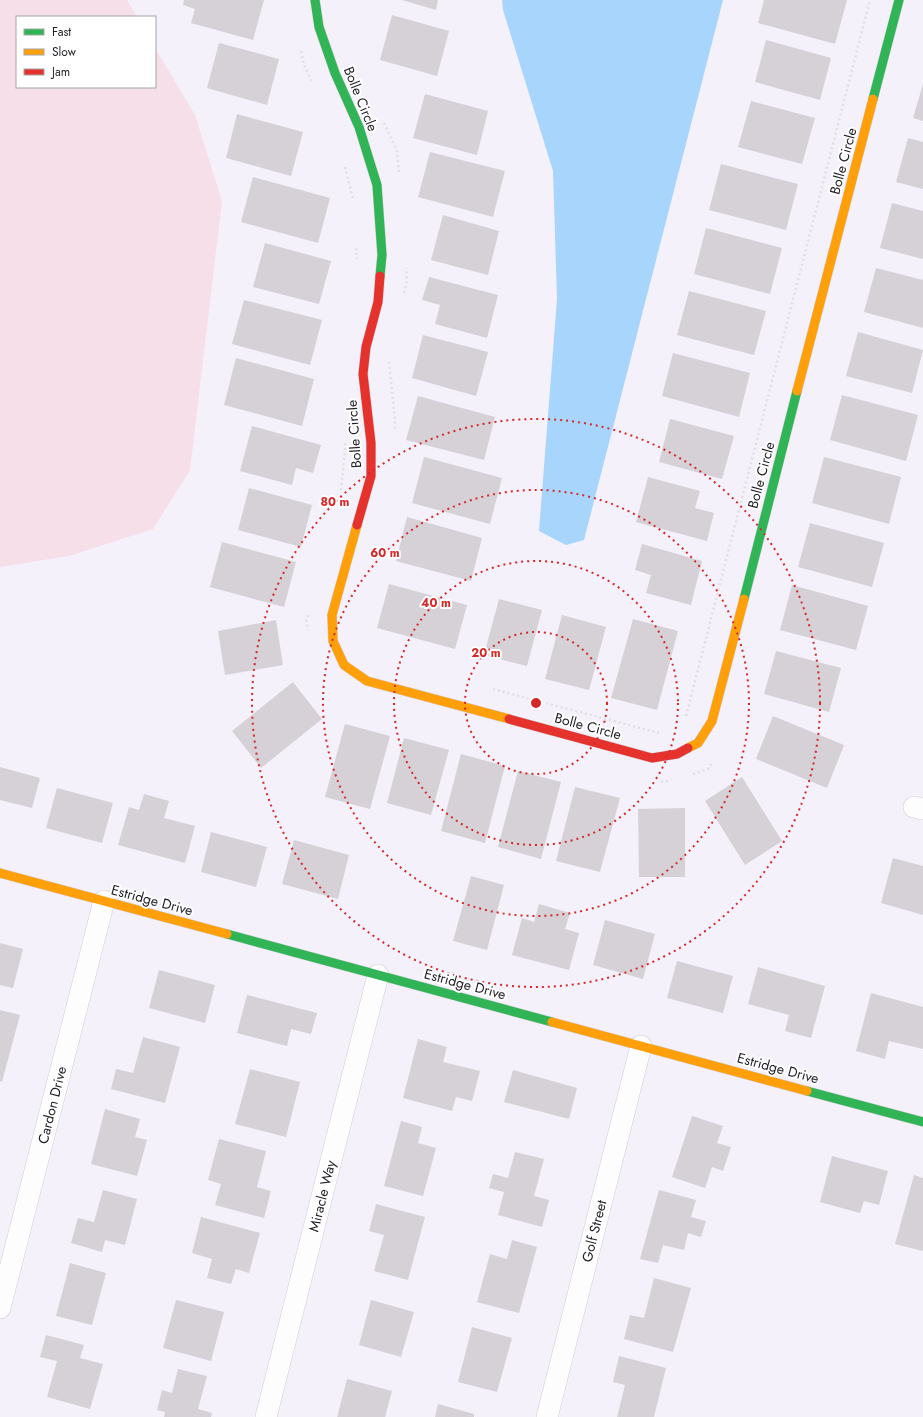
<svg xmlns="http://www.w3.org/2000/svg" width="923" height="1417" font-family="Jost,sans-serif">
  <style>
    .green { fill: #f7dfea }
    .water { fill: #a7d5fc }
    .building { fill: #d5d1d7 }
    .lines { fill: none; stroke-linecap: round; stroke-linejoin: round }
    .street-casing { stroke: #d1ced5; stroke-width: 22 }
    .fast-casing { stroke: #d1ced5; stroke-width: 10 }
    .slow-casing { stroke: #d1ced5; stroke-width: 10 }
    .jam-casing { stroke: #d1ced5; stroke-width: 10 }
    .path { stroke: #e0dfe1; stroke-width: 2.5; stroke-dasharray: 2 3; stroke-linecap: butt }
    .street { stroke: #fdfdfe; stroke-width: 21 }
    .fast { stroke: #30b455; stroke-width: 9 }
    .slow { stroke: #ff9f0a; stroke-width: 9 }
    .jam { stroke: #e5322d; stroke-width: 9 }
    .ring { fill: none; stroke: #d62828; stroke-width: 2; stroke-dasharray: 2 4 }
    .labels { text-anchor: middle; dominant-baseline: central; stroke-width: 4; stroke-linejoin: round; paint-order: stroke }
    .street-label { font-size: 14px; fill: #201e24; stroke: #fff }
    .centre { fill: #d62828; stroke: #fff; stroke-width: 2 }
    .ring-label { font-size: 12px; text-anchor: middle; font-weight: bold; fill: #d62828; stroke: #fff; stroke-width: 4; stroke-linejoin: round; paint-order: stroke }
  </style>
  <rect width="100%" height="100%" fill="#f4f1fa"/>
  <!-- green -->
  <path class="green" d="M0,0H127L137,17H17V87H155V48L195,115L222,201L190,470L153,529L69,556L0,567Z"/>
  <!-- water -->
  <path class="water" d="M502,0H723L584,540L566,545L539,531L557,299L553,171L503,10Z"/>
  <!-- building -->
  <path class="building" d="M184,0H264L253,40L191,23L195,9L183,5Z
    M402,0H438L436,10Z
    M764,0H847L835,44L758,23Z
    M392,15L449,31L437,76L380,60Z
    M766,40L831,58L820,100L755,82Z
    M219,43L279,59L267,105L207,88Z
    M923,84V121L913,118Z
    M425,94L488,111L477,155L413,138Z
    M751,101L815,118L802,164L738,147Z
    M237,114L303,132L291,176L226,158Z
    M908,138L923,142V189L896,182Z
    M430,152L505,171L493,217L418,197Z
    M721,164L798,184L786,230L709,210Z
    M253,177L330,198L318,243L241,222Z
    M892,203L923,211V259L880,248Z
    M443,215L499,231L488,275L431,260Z
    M706,228L782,248L770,294L694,274Z
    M265,243L331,261L319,304L253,287Z
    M876,268L923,280V328L864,312Z
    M429,277L498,295L487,338L435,324L440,305L422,300Z
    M689,291L766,311L754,355L677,335Z
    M244,300L322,320L310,365L232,344Z
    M858,332L923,350L912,393L846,376Z
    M423,335L488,352L476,396L412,378Z
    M673,353L750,373L739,417L662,396Z
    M236,358L314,379L302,426L224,405Z
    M842,395L918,415L906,461L830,440Z
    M418,396L495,417L484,460L406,440Z
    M670,419L734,436L722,479L659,462Z
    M252,426L321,445L313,473L296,468L292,485L240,471Z
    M424,457L502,478L490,524L412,503Z
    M824,457L901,477L889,524L812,503Z
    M648,477L700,491L695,508L714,513L707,541L636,522Z
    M249,488L312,505L301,547L238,530Z
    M407,517L482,538L471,581L396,561Z
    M810,523L884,543L872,587L798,567Z
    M222,542L296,562L284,607L210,587Z
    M642,544L702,561L691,605L646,593L651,575L635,570Z
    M389,584L467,605L455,649L377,628Z
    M792,585L868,606L856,650L780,630Z
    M499,599L542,610L527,666L484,655Z
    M562,615L606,627L589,690L545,679Z
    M633,619L678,631L657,710L611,698Z
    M276,620L283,665L225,675L218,631Z
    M776,651L841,668L829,712L764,694Z
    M293,682L322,719L261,768L232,731Z
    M773,716L844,745L827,788L756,759Z
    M345,724L390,736L370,809L325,797Z
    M404,738L449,750L431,815L387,803Z
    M461,754L505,766L485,843L441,831Z
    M0,767L40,778L32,808L0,800Z
    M518,771L561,782L541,859L498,847Z
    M742,777L782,841L745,865L705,801Z
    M575,787L620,798L600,872L556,861Z
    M57,788L113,803L102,843L46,828Z
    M144,794L169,801L164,818L195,826L185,863L118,845L129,807L139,810Z
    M685,808V877H639L638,809Z
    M211,832L267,847L256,887L201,872Z
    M294,840L349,855L338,899L282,884Z
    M893,858L923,866V915L881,903Z
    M471,876L504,885L487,950L453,941Z
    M539,904L570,913L565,929L579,933L569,970L512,955L522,918L534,922Z
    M605,920L655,934L643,979L593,965Z
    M0,943L23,949L13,988L0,985Z
    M677,961L733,976L723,1013L667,998Z
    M758,967L825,986L811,1038L785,1031L789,1015L748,1004Z
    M159,970L215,985L205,1023L149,1008Z
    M871,993L923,1007V1049L889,1041L885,1059L856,1051Z
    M247,995L317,1013L311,1034L291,1029L287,1046L237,1033Z
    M0,1010L20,1015L2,1082L0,1081Z
    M143,1037L180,1047L165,1103L111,1089L116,1069L133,1073Z
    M418,1039L447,1047L443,1062L480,1071L472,1101L456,1097L452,1111L403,1098Z
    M250,1069L300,1082L286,1137L235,1124Z
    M513,1070L577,1088L569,1119L504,1102Z
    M105,1109L140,1119L135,1137L147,1140L137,1176L91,1164Z
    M692,1116L723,1126L717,1143L731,1147L723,1171L712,1167L705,1188L672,1177Z
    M401,1121L422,1127L418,1143L436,1148L423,1196L384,1186Z
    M219,1139L266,1151L257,1187L271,1191L264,1218L215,1205L221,1184L208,1180Z
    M515,1152L544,1159L534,1196L549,1200L542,1227L498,1215L504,1192L489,1188L493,1174L508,1178Z
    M832,1156L888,1171L879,1205L864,1201L860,1213L820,1202Z
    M914,1175L923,1178V1251L895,1244Z
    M103,1190L137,1199L125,1245L105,1240L102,1252L71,1243L78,1218L94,1222Z
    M659,1190L696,1200L691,1217L706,1221L701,1237L688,1233L684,1250L663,1245L658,1263L640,1259Z
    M376,1204L425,1217L408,1280L374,1271L384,1235L369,1231Z
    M201,1217L260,1233L249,1273L236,1269L231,1284L207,1278L212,1259L192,1253Z
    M512,1240L537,1247L519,1313L477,1302L490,1254L507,1259Z
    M70,1263L106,1273L92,1325L56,1316Z
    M654,1278L691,1288L673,1352L624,1339L630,1315L644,1318Z
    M176,1300L224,1312L211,1361L163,1348Z
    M371,1300L414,1312L401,1357L359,1345Z
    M472,1327L512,1338L497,1392L458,1382Z
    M46,1335L84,1345L80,1358L103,1364L90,1409L47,1397L57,1361L40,1357Z
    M619,1356L666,1368L654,1417H617L625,1385L613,1382Z
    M178,1369L207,1376L198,1409L212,1413L211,1417H164L165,1412L157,1410L162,1390L172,1393Z
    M347,1379L392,1391L385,1417H337Z
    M438,1404L474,1414V1417H435Z"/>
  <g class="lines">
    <defs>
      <path id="street" d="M914,807L923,809
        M0,1308L104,901
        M266,1417L378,975
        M547,1417L641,1046"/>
      <path id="fast" d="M315,0L319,27L335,73L359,127L377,185L382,255L380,276
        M873,99L899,0
        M744,599L797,391
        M227,934L552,1022
        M807,1091L923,1122"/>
      <path id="slow" d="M797,391L873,99
        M357,525L332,615L333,641L344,665L367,681L509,719
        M688,748L698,743L712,721L744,599
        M0,873L227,934
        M552,1022L807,1091"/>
      <path id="jam" d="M357,525L371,476V443L363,374L366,347L378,302L380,276
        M509,719L652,758L677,754L688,748"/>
    </defs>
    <!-- street casing -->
    <use href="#street" class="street-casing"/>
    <!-- fast casing -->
    <use href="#fast" class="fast-casing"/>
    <!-- slow casing -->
    <use href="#slow" class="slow-casing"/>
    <!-- jam casing -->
    <use href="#jam" class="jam-casing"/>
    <!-- path -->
    <path class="path" d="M301,51L304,65L312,82
      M384,123L397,151L399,173
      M345,167L353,199
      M356,248L357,259
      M404,293L407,281L406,268
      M389,362L395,420V431
      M341,490L346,440
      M308,615L306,621L308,630
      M493,689L659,733
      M686,716L870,0
      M693,774L708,769L712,763
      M661,781L664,782L671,780"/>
    <!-- street -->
    <use href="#street" class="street"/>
    <!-- fast -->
    <use href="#fast" class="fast"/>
    <!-- slow -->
    <use href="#slow" class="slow"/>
    <!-- jam -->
    <use href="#jam" class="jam"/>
  </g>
  <!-- distance rings -->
  <g class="ring">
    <circle cx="536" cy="703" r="71"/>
    <circle cx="536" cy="703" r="142"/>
    <circle cx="536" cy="703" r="213"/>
    <circle cx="536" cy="703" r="284"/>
  </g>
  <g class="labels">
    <!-- street labels -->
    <g class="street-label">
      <text transform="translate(361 99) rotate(68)">Bolle Circle</text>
      <text transform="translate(843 161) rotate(-75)">Bolle Circle</text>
      <text transform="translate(354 434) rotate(-94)">Bolle Circle</text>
      <text transform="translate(761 475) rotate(-75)">Bolle Circle</text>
      <text transform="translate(588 726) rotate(15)">Bolle Circle</text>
      <text transform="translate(152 900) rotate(15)">Estridge Drive</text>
      <text transform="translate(465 984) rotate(15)">Estridge Drive</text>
      <text transform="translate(778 1068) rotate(15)">Estridge Drive</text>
      <text transform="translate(52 1105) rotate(-76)">Cardon Drive</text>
      <text transform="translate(322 1196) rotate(-76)">Miracle Way</text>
      <text transform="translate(594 1231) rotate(-76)">Golf Street</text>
    </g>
  </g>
  <circle cx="536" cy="703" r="6" class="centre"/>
  <g class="ring-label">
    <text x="335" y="506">80 m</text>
    <text x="385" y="557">60 m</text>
    <text x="436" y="607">40 m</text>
    <text x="486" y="657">20 m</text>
  </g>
  <!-- legend -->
  <rect x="16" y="16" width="140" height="72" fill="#ffffff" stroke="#a6a5a7"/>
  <rect x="24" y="29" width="20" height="6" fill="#30b455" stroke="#a6a5a7"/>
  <text x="52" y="36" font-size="12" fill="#201e24">Fast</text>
  <rect x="24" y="49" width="20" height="6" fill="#ff9f0a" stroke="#a6a5a7"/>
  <text x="52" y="56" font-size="12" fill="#201e24">Slow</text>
  <rect x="24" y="69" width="20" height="6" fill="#e5322d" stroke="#a6a5a7"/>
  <text x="52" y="76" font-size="12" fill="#201e24">Jam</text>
</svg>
